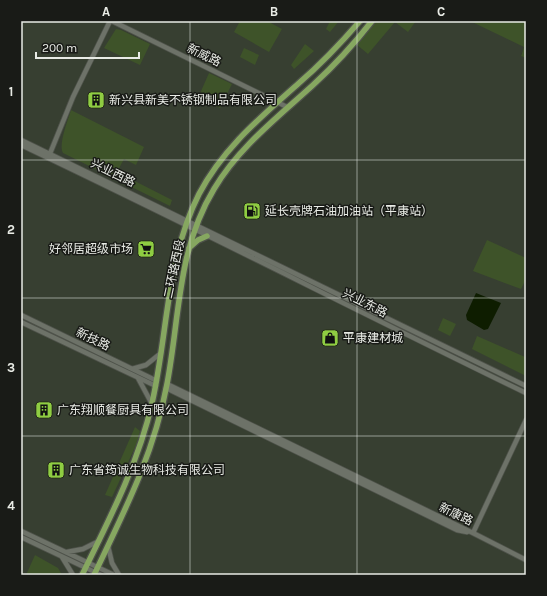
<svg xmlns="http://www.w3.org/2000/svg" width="547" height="596" font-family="Karla,'Noto Sans SC',sans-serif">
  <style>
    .built { fill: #373f31 }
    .green { fill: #3e5329 }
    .water { fill: #0e1d00 }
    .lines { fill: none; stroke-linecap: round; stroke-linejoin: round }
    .minor-casing { stroke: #4e524a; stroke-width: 6 }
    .major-casing { stroke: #4e524a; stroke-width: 8 }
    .minor { stroke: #6d7268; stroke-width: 4.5 }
    .major { stroke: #86a760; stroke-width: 5.5 }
    .grid { fill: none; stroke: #e8ebe5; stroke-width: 1; stroke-opacity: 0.55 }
    .labels { text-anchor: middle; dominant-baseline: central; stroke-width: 3; stroke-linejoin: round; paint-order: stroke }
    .street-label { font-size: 12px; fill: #e8ebe5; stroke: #191b17 }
    .poi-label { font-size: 12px; fill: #e8ebe5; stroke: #191b17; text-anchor: start }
    .neatline { fill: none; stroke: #e8ebe5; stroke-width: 1.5 }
    .grid-label { font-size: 13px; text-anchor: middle; font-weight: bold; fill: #e8ebe5 }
  </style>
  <rect width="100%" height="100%" fill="#30342c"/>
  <!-- built -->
  <path class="built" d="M21,21H526V43L521,55L526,58V575H21Z"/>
  <!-- green -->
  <path class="green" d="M240,21H267L282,29L269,52L234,32Z
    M330,21H339L330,32L326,29Z
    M374,21H416L408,32L395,22L368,54L356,44Z
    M470,21H526V58L521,56L524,47Z
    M116,29L121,30L150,44L140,65L104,48Z
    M305,44L314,51L294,69L291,65Z
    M244,48L259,55L255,65L240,57Z
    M209,73L232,84L220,108L198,98Z
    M71,110L144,147L136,165L124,159L117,172L172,200L170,206L63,153C58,145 68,120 71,110Z
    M487,240L526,258V279L521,289L473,271Z
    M443,318L456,324L450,336L438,330Z
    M477,336L525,357L526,356V376L472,349Z
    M135,427L140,431L137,443L112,497L105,495Z
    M35,555L58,568L62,575H26Z"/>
  <!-- water -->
  <path class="water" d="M476,293L501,303L488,329L484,330L467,320L466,315Z"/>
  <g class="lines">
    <defs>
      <path id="minor" d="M112,21L287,107
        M21,140L526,386
        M21,145C190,225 357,311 526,393
        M49,156L73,97L110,21
        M21,315L157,381
        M21,322L156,386
        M132,369L146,365L161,353
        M138,378L152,404
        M167,384L473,533
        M166,388L457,530L467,532
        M526,420L473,533L526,560
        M21,531L114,575
        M21,537L101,575
        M108,546L112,563L119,575
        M67,552L83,549L99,541
        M62,557L73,575"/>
      <path id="major" d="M189,248L198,240L207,236
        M82,575C109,520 139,462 152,403C168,333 166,259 199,194C223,148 261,117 299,83C321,64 341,43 360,21
        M94,575C124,512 154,454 167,384C180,316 177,250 214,189C239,147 278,117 313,85C335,65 354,44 372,21"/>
    </defs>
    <!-- minor casing -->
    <use href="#minor" class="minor-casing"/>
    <!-- major casing -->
    <use href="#major" class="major-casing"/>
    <!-- minor -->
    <use href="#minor" class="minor"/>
    <!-- major -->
    <use href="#major" class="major"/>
  </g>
  <!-- grid -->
  <path class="grid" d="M190,21V575M357,21V575M21,160H526M21,298H526M21,436H526"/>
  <!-- icons -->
  <defs>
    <symbol id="building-square" viewBox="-11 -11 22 22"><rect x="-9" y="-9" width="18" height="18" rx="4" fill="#8fcd42" stroke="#191b17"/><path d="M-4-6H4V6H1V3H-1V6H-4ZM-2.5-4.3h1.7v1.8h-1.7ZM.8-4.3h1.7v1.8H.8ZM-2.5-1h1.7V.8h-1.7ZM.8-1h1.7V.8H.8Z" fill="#111"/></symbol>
    <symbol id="fuel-square" viewBox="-11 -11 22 22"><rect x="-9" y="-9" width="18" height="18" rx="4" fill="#8fcd42" stroke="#191b17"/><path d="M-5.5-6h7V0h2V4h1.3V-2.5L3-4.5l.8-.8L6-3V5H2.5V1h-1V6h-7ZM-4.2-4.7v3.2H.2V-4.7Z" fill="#111"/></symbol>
    <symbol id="supermarket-square" viewBox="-11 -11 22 22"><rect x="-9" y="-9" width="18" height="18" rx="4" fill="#8fcd42" stroke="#191b17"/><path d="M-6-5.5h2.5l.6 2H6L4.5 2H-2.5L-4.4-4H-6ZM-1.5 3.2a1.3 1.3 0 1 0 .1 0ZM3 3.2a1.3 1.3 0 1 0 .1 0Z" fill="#111"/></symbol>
    <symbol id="shop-square" viewBox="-11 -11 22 22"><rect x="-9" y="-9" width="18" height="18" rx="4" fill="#8fcd42" stroke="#191b17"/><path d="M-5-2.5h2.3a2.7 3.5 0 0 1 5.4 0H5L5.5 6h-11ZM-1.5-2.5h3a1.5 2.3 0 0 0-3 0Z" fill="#111"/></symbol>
  </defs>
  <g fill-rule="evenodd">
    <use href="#building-square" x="86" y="90" width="20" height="20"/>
    <use href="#fuel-square" x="242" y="201" width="20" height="20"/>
    <use href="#supermarket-square" x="136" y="239" width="20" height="20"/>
    <use href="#shop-square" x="320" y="328" width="20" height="20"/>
    <use href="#building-square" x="34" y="400" width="20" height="20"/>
    <use href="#building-square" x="46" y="460" width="20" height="20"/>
  </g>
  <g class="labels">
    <!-- street labels -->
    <g class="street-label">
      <text transform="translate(204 55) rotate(26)">新威路</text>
      <text transform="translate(113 173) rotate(26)">兴业西路</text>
      <text transform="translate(174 269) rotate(-78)">二环路西段</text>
      <text transform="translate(365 303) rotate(27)">兴业东路</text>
      <text transform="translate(93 339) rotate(26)">新技路</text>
      <text transform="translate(456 514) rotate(26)">新康路</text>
    </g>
    <!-- poi labels -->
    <g class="poi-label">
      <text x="109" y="100">新兴县新美不锈钢制品有限公司</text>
      <text x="265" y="211">延长壳牌石油加油站（平康站）</text>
      <text x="133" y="249" text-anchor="end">好邻居超级市场</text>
      <text x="343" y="338">平康建材城</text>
      <text x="57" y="410">广东翔顺餐厨具有限公司</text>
      <text x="69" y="470">广东省筠诚生物科技有限公司</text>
    </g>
  </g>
  <!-- border -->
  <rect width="547" height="596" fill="none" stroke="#191b17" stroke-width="44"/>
  <!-- scale -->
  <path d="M36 52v6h103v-6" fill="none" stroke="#e8ebe5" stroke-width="2"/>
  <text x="42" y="52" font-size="12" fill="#e8ebe5" stroke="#191b17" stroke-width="3" paint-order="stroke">200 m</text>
  <rect x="22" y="22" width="503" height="552" class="neatline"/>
  <g class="grid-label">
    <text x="106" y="16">A</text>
    <text x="274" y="16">B</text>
    <text x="441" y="16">C</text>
    <text x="11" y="96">1</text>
    <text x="11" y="234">2</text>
    <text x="11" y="372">3</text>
    <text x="11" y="510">4</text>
  </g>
</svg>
